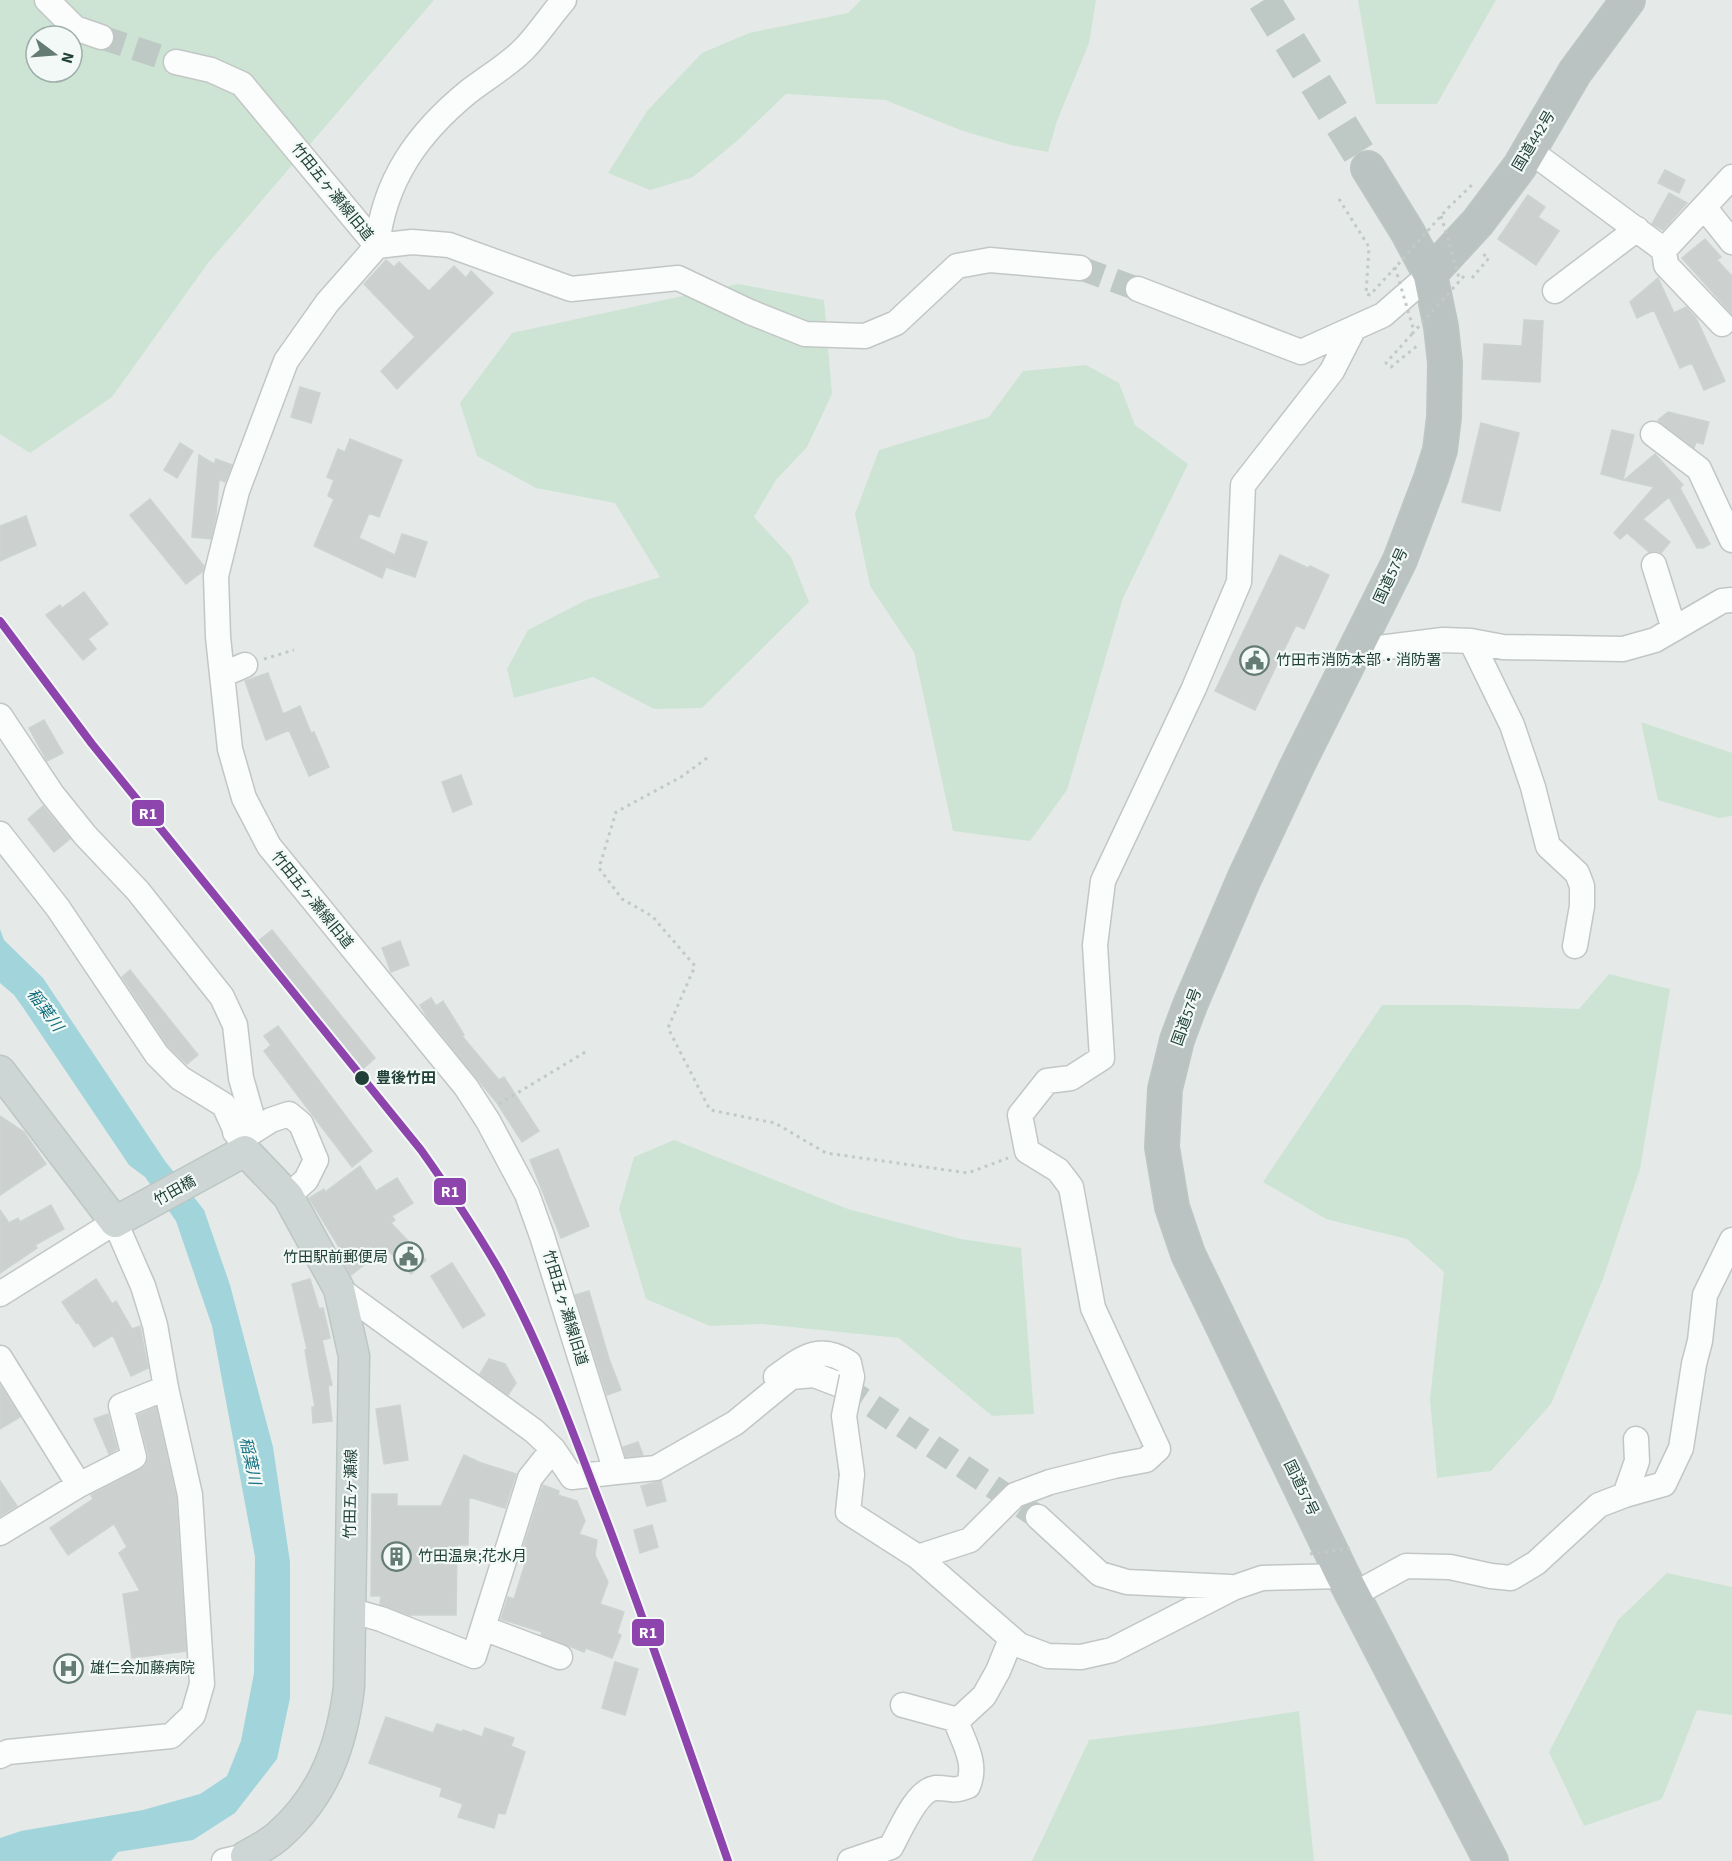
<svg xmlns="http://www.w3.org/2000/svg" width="1732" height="1861" font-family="'Source Sans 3','Noto Sans JP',sans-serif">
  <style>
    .green { fill: #cde4d4; fill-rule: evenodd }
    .water { fill: #a2d4dc }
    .building { fill: #ccd1cf; stroke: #cdd3d1; stroke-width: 1.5 }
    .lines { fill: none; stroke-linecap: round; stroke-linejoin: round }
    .minor-tunnel { stroke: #bec8c5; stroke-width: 24; stroke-dasharray: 24 12; stroke-linecap: butt }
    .highway-tunnel { stroke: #bec8c5; stroke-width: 33; stroke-dasharray: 33 16; stroke-linecap: butt }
    .minor-casing { stroke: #c2c7c5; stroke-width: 27 }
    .major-casing { stroke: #bcc7c4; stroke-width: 33 }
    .highway-casing { stroke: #bcc7c4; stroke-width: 36 }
    .path { stroke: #c1cac7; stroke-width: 3; stroke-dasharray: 3 4.5; stroke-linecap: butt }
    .minor { stroke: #fbfcfc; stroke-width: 24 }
    .major { stroke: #cdd6d4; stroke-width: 30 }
    .highway { stroke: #bac3c1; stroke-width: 33 }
    .minor-bridge-casing { stroke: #c2c7c5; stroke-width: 27; stroke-linecap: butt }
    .path-bridge { stroke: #c1cac7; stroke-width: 3; stroke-dasharray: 3 4.5; stroke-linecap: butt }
    .minor-bridge { stroke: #fbfcfc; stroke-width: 24 }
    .rail-1-casing { stroke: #f2f9f6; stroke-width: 12 }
    .rail-1 { stroke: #8e44ad; stroke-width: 8 }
    .stop-dot { fill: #204037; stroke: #f2f9f6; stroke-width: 2 }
    .labels { text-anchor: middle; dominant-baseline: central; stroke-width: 4.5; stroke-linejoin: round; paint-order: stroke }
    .street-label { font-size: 15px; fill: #204037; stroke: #f2f9f6 }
    .poi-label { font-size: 15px; fill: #204037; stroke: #f2f9f6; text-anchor: start }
    .stop-label { font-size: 15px; font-weight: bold; fill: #204037; stroke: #f2f9f6; text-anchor: start }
    .water-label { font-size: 16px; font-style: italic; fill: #157081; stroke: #f2f9f6 }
    .line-badge { stroke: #f2f9f6; stroke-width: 2 }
    .badge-label { font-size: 16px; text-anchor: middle; font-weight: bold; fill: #fff }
  </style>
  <rect width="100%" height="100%" fill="#e5eae8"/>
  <!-- green -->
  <path class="green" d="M0,0H434L208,263L112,397L30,453L0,434ZM36,36H72V72H36Z
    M861,0H1096L1089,43L1057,121L1048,152L1011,145L963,131L885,100L786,94L737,141L693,177L650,190L608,173L647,111L702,53L749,33L848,13Z
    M1358,0H1496L1437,104H1376Z
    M738,284L824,300L832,394L807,447L776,480L754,517L791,557L809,602L702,708L654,709L593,677L514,698L507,669L528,630L586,600L660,577L615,503L536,488L477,456L460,403L512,333Z
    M1086,365L1119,383L1135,425L1188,464L1123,598L1067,790L1030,841L953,831L914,652L870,586L855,514L879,450L989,417L1023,371Z
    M1641,722L1732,753V816L1719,818L1658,800Z
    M1609,974L1670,989L1640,1169L1603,1279L1551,1404L1491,1471L1437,1478L1430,1399L1444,1272L1407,1239L1326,1219L1263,1182L1382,1005H1467L1579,1009Z
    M674,1140L848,1209L961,1239L1021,1248L1034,1414L992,1416L899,1338L762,1324L710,1326L646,1299L619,1209L634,1157Z
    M1667,1573L1732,1587V1715L1697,1710L1662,1799L1584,1826L1549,1752L1618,1620Z
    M1299,1711L1314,1861H1032L1089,1740L1203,1726Z"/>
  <!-- water -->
  <path class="water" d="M0,929L4,940L43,978L165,1161L204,1210L230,1285L273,1447L290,1562V1698L277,1759L235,1813L193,1840L118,1852L111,1861H0V1838L21,1831L143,1810L200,1794L227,1776L241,1741L254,1673L255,1557L212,1326L176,1221L145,1177L129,1165L22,1006L14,995L0,983Z"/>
  <!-- building -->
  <path class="building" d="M1665,170L1685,180L1679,193L1658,183Z
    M1669,193L1687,203L1663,230L1652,224Z
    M1528,195L1545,207L1538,217L1559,231L1536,265L1498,239Z
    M1705,239L1721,257L1717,260L1732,276V314L1682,258Z
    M386,260L394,267L399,262L429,291L454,266L466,278L471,271L493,293L397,389L381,371L415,337L364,284Z
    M1658,278L1674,313L1686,307L1696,318L1725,381L1704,390L1692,363L1680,368L1654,310L1637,318L1630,302Z
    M1524,320L1543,321L1540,382L1482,379L1484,344L1522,346Z
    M300,387L320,393L311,423L291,417Z
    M1668,412L1709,422L1703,444L1696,442L1694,448L1660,422L1658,420Z
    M1481,423L1519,433L1500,511L1462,502Z
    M1612,430L1634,435L1623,480L1601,474Z
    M350,439L402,460L379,517L369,513L359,538L395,555L402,534L427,542L415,577L386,567L382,578L314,546L334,499L328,496L334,480L327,477L338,449L345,452Z
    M180,443L193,451L177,478L164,470Z
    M1655,454L1683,485L1680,488L1710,544L1703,548H1697L1669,497L1643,519L1670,542L1661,553L1657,551L1649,552L1627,533L1620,539L1614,533L1654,487L1624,480Z
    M199,455L214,464L216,459L232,465L225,482L219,479L216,515L211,539L192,537Z
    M150,499L204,566L203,571L186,584L130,515Z
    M26,516L36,545L0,561V526Z
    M1280,555L1308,568L1310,566L1329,575L1304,629L1296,625L1255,710L1215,691Z
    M84,592L108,624L88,639L96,649L83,660L46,615L60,605L62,608Z
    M268,673L283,714L300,706L311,733L314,732L329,767L309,776L289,730L266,740L245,681Z
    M44,720L63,753L47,761L29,728Z
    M461,775L472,804L453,812L442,782Z
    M43,806L70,839L54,852L28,819Z
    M272,930L375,1058L363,1069L258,941Z
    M400,941L409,965L391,972L382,948Z
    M130,970L198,1055L187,1064L168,1046L122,977Z
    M431,998L436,1006L443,1001L464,1035L462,1036L499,1080L504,1077L539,1131L522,1142L497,1103L428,1018L420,1005Z
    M278,1026L372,1151L352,1167L264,1051L271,1045L264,1036Z
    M0,1116L24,1132L46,1164L0,1195Z
    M558,1149L589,1226L561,1238L530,1160Z
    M360,1166L376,1191L397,1178L413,1203L392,1216L395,1220L391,1223L426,1260L411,1274L386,1248L351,1275L337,1249L339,1247L309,1198L324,1189L325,1192Z
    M51,1205L64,1229L35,1245L37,1248L0,1273V1210L9,1223L18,1218L20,1222Z
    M452,1263L485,1315L463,1328L431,1276Z
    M96,1279L112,1304L116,1301L132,1329L140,1326L148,1368L131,1376L113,1335L94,1347L78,1322L76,1323L62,1302Z
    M310,1279L319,1309L323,1308L330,1338L322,1340L332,1385L328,1386L332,1421L313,1423L312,1407H315L305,1350L307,1349L292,1284Z
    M589,1291L609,1359L621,1390L607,1395L575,1295Z
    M489,1359L505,1364L516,1383L508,1395L480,1374Z
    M0,1385L20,1417L0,1429Z
    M400,1405L408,1460L384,1464L376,1409Z
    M156,1407L176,1497L186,1651L132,1658L123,1594L140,1591L119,1553L127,1547L114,1524L68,1555L50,1528L93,1499L91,1495L145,1466L148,1460V1453L138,1415Z
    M108,1414L117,1449L109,1454L94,1419Z
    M638,1442L643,1455L626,1457L623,1447Z
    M464,1455L481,1463L516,1474L505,1508L469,1497L468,1545H457L456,1615H408L380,1604L381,1596H371L372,1494H397V1506H441Z
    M0,1481L17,1506L0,1516Z
    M661,1481L666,1501L647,1506L641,1486Z
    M543,1485L559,1491L558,1495L577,1501L585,1521L579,1534L597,1540L595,1555L608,1582L600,1604L624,1612L617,1633L621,1635L612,1658L586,1648L584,1652L541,1635L542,1632L501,1619L508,1597L514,1599L525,1564L519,1561Z
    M652,1525L658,1547L640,1553L634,1530Z
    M615,1662L638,1669L625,1715L602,1708Z
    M386,1717L433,1733L437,1724L462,1732L463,1730L482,1737L485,1728L514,1738L511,1746L525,1752L505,1814L498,1813L494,1828L458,1817L463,1804L440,1796L442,1788L369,1763Z"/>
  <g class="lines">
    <!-- minor-tunnel -->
    <path class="minor-tunnel" d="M101,37L176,62
      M1080,268L1138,289
      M843,1386L1038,1517"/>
    <!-- highway-tunnel -->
    <path class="highway-tunnel" d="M1264,0L1368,168"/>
    <defs>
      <path id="minor" d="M47,0L75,28L101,37
        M176,62L211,70L242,84L377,246
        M1529,150L1664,250L1732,177
        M1704,207L1732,242
        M377,246L412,242L449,245L571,289L678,278L750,312L805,334L865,336L896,323L957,266L990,260L1080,268
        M377,246C384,180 418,133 468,92C486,78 507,66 523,50C538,35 550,16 564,0
        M1664,250L1666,265L1722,324
        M1138,289L1301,352L1383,315L1430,274
        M1555,291L1637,229
        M1653,434L1699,469L1732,540
        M1654,565L1674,629
        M1471,641L1512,725L1533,787L1548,846L1577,873L1582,886V906L1575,946
        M1355,651L1443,640L1471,641L1503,647L1623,649L1655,640L1722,601L1732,600
        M222,675L245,665
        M0,716L52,794L85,835L138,891L222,997L235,1025L241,1078L253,1120L235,1132
        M0,834L58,908L157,1055L180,1078L224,1105L243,1147
        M244,1137L271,1120L289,1114L301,1124L316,1160L306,1180L288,1196
        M339,1289L534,1431L553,1449L572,1477L616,1472L542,1236L527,1194L488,1121L466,1087L269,846L244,798L230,749L218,637L216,576L237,491L286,361L327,303L377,246
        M0,1294L115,1222L143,1286L155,1325L166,1388L190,1495L202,1684L193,1715L171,1736L8,1752L0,1756
        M0,1358L79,1485
        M776,1377C802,1358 819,1343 849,1363L852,1377
        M616,1472L656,1468L735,1423L791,1377L814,1375L843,1386
        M852,1474L848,1512L918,1557L1019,1645L1048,1656L1081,1657L1112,1650L1233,1588L1262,1578L1343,1576
        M1625,1495L1664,1484L1681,1448L1694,1364L1700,1341L1705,1295L1732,1240
        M1038,1517L1100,1574L1127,1582L1230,1587
        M0,1533L79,1485L134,1457L121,1406L166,1388
        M918,1557L970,1540L1015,1495L1050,1482L1114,1466L1146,1460L1158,1449L1093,1308L1071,1187L1058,1170L1027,1151L1020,1115L1047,1081L1071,1078L1102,1058L1095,945L1103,881L1194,688L1239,582L1243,485L1332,371L1354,328
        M1353,1595L1406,1566L1450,1567L1491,1576L1511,1578L1536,1563L1599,1505L1625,1495L1637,1461L1636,1439
        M349,1610L381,1619L474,1656L530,1478L553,1449
        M483,1628L560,1657
        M903,1705L958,1720L984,1696L998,1671L1011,1639
        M224,1861L246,1856
        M850,1861L891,1847C900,1831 916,1791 935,1788C950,1787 950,1793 968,1786C978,1763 963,1741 955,1719"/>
      <path id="major" d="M0,1071L115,1222L245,1151L288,1196L339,1289L354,1356L349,1687C342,1745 324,1796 278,1836C269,1844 257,1850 246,1856L248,1861"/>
      <path id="highway" d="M1368,168L1407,231L1430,274L1441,327L1445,363L1444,417L1440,450L1431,478L1400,560L1297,766L1244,879L1190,1005L1177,1040L1165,1089L1162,1147L1172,1207L1188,1254L1343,1576L1491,1861
        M1430,274L1478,222L1520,166L1575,72L1628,0"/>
    </defs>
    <!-- minor casing -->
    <use href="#minor" class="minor-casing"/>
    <!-- major casing -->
    <use href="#major" class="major-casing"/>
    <!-- highway casing -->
    <use href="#highway" class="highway-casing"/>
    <!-- path -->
    <path class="path" d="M1339,199L1369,247L1366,294L1370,295L1393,270
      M1448,208L1475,182
      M1472,278L1489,258L1483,254
      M1412,334L1386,363L1391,367L1417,346
      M264,659L294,650
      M707,758L681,777L616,812L599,868L622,899L652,916L695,966L668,1028L710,1110L775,1123L826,1153L968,1173L1008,1158
      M499,1104L587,1051"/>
    <!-- minor -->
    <use href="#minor" class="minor"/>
    <!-- major -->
    <use href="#major" class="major"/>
    <!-- highway -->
    <use href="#highway" class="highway"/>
    <defs>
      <path id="minor-bridge" d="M852,1474L844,1416L852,1377"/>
    </defs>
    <!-- minor-bridge casing -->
    <use href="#minor-bridge" class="minor-bridge-casing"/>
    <!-- path-bridge -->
    <path class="path-bridge" d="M1441,216L1460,281
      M1395,267L1414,331
      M1393,270L1448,208
      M1412,334L1464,276
      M1310,1554L1351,1548"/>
    <!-- minor-bridge -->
    <use href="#minor-bridge" class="minor-bridge"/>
    <defs>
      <path id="rail-1" d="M0,621L92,744L421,1150C448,1188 474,1227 498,1268C538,1339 567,1416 596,1493C643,1614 685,1738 728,1861"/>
    </defs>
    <!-- rail-1 casing -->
    <use href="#rail-1" class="rail-1-casing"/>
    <!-- rail-1 -->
    <use href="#rail-1" class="rail-1"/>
  </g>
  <!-- icons -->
  <defs>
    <symbol id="civic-ring" viewBox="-11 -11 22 22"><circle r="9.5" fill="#f2f9f6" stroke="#657c75" stroke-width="1.5"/><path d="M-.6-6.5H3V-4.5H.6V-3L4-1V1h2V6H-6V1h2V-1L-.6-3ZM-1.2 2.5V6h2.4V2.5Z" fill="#657c75"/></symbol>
    <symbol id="building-ring" viewBox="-11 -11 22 22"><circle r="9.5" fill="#f2f9f6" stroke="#657c75" stroke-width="1.5"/><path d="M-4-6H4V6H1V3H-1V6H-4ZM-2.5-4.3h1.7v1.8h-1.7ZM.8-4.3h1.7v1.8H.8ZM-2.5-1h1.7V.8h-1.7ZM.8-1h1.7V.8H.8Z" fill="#657c75"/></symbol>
    <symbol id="hospital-ring" viewBox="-11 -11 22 22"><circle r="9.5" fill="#f2f9f6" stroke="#657c75" stroke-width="1.5"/><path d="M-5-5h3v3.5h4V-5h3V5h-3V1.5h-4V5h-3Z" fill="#657c75"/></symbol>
  </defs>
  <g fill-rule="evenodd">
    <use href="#civic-ring" x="1238" y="644" width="33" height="33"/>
    <use href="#civic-ring" x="392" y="1240" width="33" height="33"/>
    <use href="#building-ring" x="380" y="1540" width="33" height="33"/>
    <use href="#hospital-ring" x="52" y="1652" width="33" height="33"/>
  </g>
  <!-- markers -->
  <circle class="stop-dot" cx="362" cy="1078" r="8"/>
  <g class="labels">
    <!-- street labels -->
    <g class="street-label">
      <text transform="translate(1534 141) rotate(-59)">国道442号</text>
      <text transform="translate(332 192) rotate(51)">竹田五ヶ瀬線旧道</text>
      <text transform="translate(1391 576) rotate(-65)">国道57号</text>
      <text transform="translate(312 900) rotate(51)">竹田五ヶ瀬線旧道</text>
      <text transform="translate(1187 1017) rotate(-70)">国道57号</text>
      <text transform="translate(175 1191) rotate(-29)">竹田橋</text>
      <text transform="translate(565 1308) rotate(73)">竹田五ヶ瀬線旧道</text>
      <text transform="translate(1301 1488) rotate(64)">国道57号</text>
      <text transform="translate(351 1494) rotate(-89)">竹田五ヶ瀬線</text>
    </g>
    <!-- poi labels -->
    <g class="poi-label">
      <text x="1276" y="660">竹田市消防本部・消防署</text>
      <text x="388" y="1257" text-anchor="end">竹田駅前郵便局</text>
      <text x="418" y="1556">竹田温泉;花水月</text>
      <text x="90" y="1668">雄仁会加藤病院</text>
    </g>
    <!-- stop labels -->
    <g class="stop-label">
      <text x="376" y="1078">豊後竹田</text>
    </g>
    <!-- water labels -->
    <g class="water-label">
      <text transform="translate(45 1010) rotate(54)">稲葉川</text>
      <text transform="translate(250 1461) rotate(78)">稲葉川</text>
    </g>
  </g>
  <g class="line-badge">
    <rect x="131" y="799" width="34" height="28" rx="6" fill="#8e44ad"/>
    <rect x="433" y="1177" width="34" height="29" rx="6" fill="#8e44ad"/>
    <rect x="631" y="1618" width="34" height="29" rx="6" fill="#8e44ad"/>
  </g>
  <g class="badge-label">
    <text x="148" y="819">R1</text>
    <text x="450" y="1197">R1</text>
    <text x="648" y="1638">R1</text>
  </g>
  <!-- north arrow -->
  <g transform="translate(54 54) rotate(106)"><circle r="28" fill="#f2f9f6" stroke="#9eafaa" stroke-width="1.5"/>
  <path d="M0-4.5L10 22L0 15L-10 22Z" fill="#657c75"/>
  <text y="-9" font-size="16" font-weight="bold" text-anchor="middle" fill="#204037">N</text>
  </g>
</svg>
